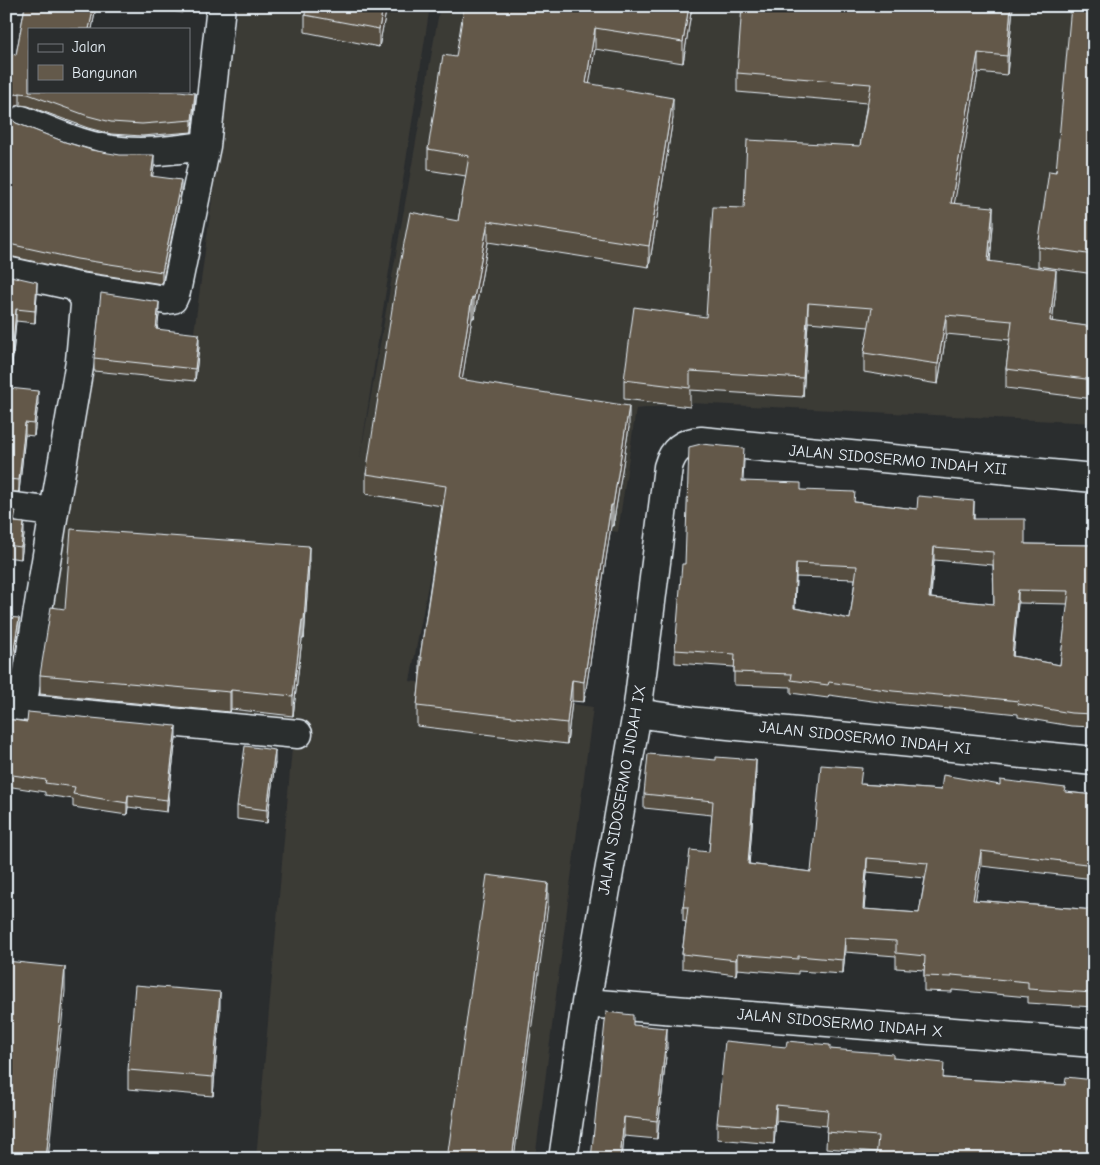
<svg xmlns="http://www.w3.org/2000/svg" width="1100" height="1165" font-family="'Comic Neue',sans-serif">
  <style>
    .built { fill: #3b3a36 }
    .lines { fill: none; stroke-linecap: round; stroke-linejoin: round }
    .street-casing { stroke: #e8f1f8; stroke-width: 31 }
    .street { stroke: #2a2d2e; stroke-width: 28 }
    .wall { fill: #554d40; stroke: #e8f1f8; fill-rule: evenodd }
    .shaded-wall { fill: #453e34; stroke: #e8f1f8 }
    .building { fill: #63594a; stroke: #e8f1f8; fill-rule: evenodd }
    .labels { text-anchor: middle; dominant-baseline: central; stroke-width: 5; stroke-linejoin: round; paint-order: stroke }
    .street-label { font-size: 16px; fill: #e8f1f8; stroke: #2a2d2e }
  </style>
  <rect width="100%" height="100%" fill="#2a2d2e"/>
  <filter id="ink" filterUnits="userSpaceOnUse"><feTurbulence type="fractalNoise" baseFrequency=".02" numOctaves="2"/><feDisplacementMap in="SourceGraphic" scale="10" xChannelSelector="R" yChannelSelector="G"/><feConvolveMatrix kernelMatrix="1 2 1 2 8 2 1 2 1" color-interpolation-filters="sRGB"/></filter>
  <g filter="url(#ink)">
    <!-- built -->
    <path class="built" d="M238,6H430L360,458L440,6H1094V423L690,403L636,409L618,532L443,506L410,681L593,707L535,1159H256L294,725L27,695L83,326L193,340Z"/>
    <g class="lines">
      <defs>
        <path id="street" d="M22,120C55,133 86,148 121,151C150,154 178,149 206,146
          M6,271L74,286L84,297L85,305L80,361L54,512L22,708
          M74,286L166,300L173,299L176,292L206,146L221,6
          M6,506L54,512
          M6,707L298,734
          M637,713L698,722L1094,761
          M586,1003L1094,1043
          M563,1159L586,1003L637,713L668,467C673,449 683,442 701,441L1094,478"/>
      </defs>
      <!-- street casing -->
      <use href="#street" class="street-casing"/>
      <!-- street -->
      <use href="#street" class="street"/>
    </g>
    <!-- wall -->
    <path class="wall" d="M25,6H96L92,29H29V91L195,105L192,132L142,136L111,134L88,128L28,106L20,105L13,107L8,114L9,117L16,123L65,142L154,167L152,176L181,192L162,284L77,271L9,256H6V53L16,55Z
      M147,6H183L182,13Z
      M387,6L379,47L305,32V15Z
      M692,6L683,63L595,49L589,84L673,118L649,267L488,242L474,318H472L462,380L629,427L613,526H611L584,702L572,701L567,744L417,726V706L420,678V657L442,506L366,494V474L458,221L466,176L428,170V149L456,57Z
      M1013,6L1007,75L978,72L954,203L993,226L990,262L1056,289L1052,322L1094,327V399L1006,388V369L1010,340L946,334L938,384L864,372V353L869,327L808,322L803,397L690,390V407L624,399V380L706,317L744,208L860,146L867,103L737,92V73Z
      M1094,6V274L1038,266V247Z
      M6,275L37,294L35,323L16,321L10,388L38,403L34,436L25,435L19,492L6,491Z
      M159,315L157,329L199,347L195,381L94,371V358Z
      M744,461L743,481L801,490L855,502L917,509L974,514V519L1025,544L1090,545L1094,527V727L1071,726L1018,717V714L950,707V709L893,704L829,695L828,698L791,693V687L734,685V667L675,663V650L685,564ZM934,560L993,565L994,604L931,598ZM796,577L855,579L850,619L795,608ZM1018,603L1068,604L1060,665L1013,656Z
      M6,510L16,522L24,535L21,559L6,557Z
      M309,566L304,639H302L293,716L231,709L230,712L40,694V675L65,609Z
      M6,617L19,630L12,673H6Z
      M6,719L176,738L167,812L128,807L127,815L73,807V799L45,795V792L6,786Z
      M275,763L267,823L237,819V806Z
      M756,775L749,864L811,872L862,784L941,790L1000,785L1094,795V879L981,866L975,900L1094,910V1007L1028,1003V997L952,990V992L924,991V970L896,968V956L845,952L843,974L798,971V974L737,969L736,975L682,968V954L686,922L683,921V907L709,852L712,815L644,808V794ZM867,872L925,878L919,913L864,909Z
      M220,1011L213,1096L128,1089V1070Z
      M633,1025L667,1047L657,1139L624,1136L622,1159H591Z
      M786,1047L830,1049L893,1058L944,1078L1065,1085L1094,1080L877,1152L826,1148L827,1126L776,1121L774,1144L717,1139V1123Z"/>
    <!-- shaded-wall -->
    <path class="shaded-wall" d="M94,6H96L92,29H89Z
      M383,6H387L379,47V29Z
      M689,6H692L683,63V42Z
      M1011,6H1013L1007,75V56Z
      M595,28V49L586,104V83Z
      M978,53V72L951,222V203Z
      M20,93V105L13,107L7,115V103L13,95Z
      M195,93V105L192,132V120Z
      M673,98V118L649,267V246Z
      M154,155V167L151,188V176Z
      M181,180V192L162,284V272Z
      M993,207V226L988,281V261Z
      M488,221V242L474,318V298Z
      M1056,270V289L1050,341V321Z
      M37,282V294L35,323V311Z
      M472,297V318L459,400V379Z
      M159,302V315L156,342V329Z
      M808,303V322L803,397V378Z
      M16,309V321L9,400V388Z
      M946,315V334L938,384V364Z
      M199,334V347L195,381V369Z
      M38,391V403L34,436V424Z
      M629,406V427L613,526V505Z
      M25,423V435L19,492V480Z
      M974,501V514L973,532V519Z
      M611,505V526L584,702V682Z
      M24,523V535L21,559V547Z
      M309,546V566L304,639V620Z
      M934,547V560L929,611V598Z
      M796,563V577L794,621V608Z
      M1018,590V603L1012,669V656Z
      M19,618V630L12,673V661Z
      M302,620V639L293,716V696Z
      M572,680V701L567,744V723Z
      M231,690V709L230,712V692Z
      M176,726V738L167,812V800Z
      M275,750V763L267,823V810Z
      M756,760V775L748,879V864Z
      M128,795V807L127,815V803Z
      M981,851V866L973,915V900Z
      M867,858V872L863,924V909Z
      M548,883V905L514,1159H512Z
      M845,938V952L843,974V960Z
      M737,954V969L736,975V960Z
      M65,967V991L48,1159H46Z
      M220,992V1011L213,1096V1077Z
      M667,1028V1047L657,1139V1121Z
      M776,1105V1121L774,1144V1127Z
      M624,1117V1136L622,1159H620Z"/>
    <!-- building -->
    <path class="building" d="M25,6H94L89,29H29V91H180L195,93L192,120L142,124L111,122L88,116L28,94L20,93L13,95L7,103V110L9,117L16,123L65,142L91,150L120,155H154L151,176L181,180L162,272L77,259L9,244H6V53L16,55Z
      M306,6H383L379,29L305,15Z
      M464,6H689L683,42L595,28L586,83L673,98L649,246L488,221L474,298L472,297L459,379L629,406L613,505H611L584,682L572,680L567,723L417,706L422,657H420L446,486L366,474L395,290L410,212L458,221L469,156L428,149L443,55L456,57Z
      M742,6H1011L1007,56L978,53L951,203L993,207L988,261L1056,270L1050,321L1094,327V380L1006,369L1012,321L946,315L938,364L864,353L872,308L808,303L803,378L690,371V388L624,380L634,307L706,317L713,207L744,208L747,140L860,146L871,84L737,73Z
      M1071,6H1094V255L1038,247L1049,171L1056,172Z
      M6,275L37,282L35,311L16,309L9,388L38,391L34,424L25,423L19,480L6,479Z
      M101,293L159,302L156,329L199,334L195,369L94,358Z
      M701,444L744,448L742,481L801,483V490L855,492L854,502L917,509L918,496L974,501L973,519H1025V544L1090,545L1091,527H1094V714L1071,713L1018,704L1019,701L950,694V696L893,691L829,682L828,685L791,680L792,674L734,672L735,654L675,650L682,564H685L689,447ZM934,547L993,552L994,604L929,598ZM796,563L857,566L850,619L794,608ZM1018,590L1069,591L1060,665L1012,656Z
      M6,510L16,511L14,522L24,523L21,547L6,545Z
      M71,529L309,546L304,620H302L293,696L231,690L230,692L40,675L51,607L65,609Z
      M6,617L19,618L12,661H6Z
      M28,712L176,726L167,800L128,795L127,803L73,794L75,787L45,783L46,780L6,774V719L27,722Z
      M245,746L275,750L267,810L237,806Z
      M648,754L716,760V757L756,760L748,864L811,872L821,765L862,768L860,784L941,790L943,775L1000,785V780L1066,788L1065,792L1094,795V865L981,851L973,900L1094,910V993L1028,989V982L952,975V977L924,976L925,956L896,953V941L845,938L843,960L798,956V959L737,954L736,960L682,954L688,907H683L690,850L709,852L713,801L644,794ZM867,858L928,863L919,913L863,909Z
      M487,875L548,883L512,1159H447Z
      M6,961L65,967L46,1159H6Z
      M135,985L220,992L213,1077L128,1070Z
      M606,1012L633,1015V1025L667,1028L657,1121L624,1117L620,1159H591Z
      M725,1041L786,1047L787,1041L830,1045V1049L893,1054V1058L944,1063L943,1078L1065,1085L1066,1077L1094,1080V1159H876L878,1136L826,1132L828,1110L776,1105L774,1127L717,1123Z"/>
  </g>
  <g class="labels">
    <!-- street labels -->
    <g class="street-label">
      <text transform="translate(898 460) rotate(5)">JALAN SIDOSERMO INDAH XII</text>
      <text transform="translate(865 738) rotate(6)">JALAN SIDOSERMO INDAH XI</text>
      <text transform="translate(622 790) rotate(-80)">JALAN SIDOSERMO INDAH IX</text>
      <text transform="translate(840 1023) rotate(5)">JALAN SIDOSERMO INDAH X</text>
    </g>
  </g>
  <!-- margin -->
  <rect width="1100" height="1165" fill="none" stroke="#2a2d2e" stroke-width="25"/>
  <rect x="12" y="12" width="1075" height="1140" fill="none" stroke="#e8f1f8" stroke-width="2" filter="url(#ink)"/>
  <!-- legend -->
  <rect x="28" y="28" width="162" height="65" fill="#2a2d2e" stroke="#767b7f"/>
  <rect x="38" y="44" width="25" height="8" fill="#2a2d2e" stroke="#767b7f"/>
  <text x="72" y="52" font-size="15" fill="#e8f1f8">Jalan</text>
  <rect x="38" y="65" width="25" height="15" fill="#63594a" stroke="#767b7f"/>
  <text x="72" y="78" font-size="15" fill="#e8f1f8">Bangunan</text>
</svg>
